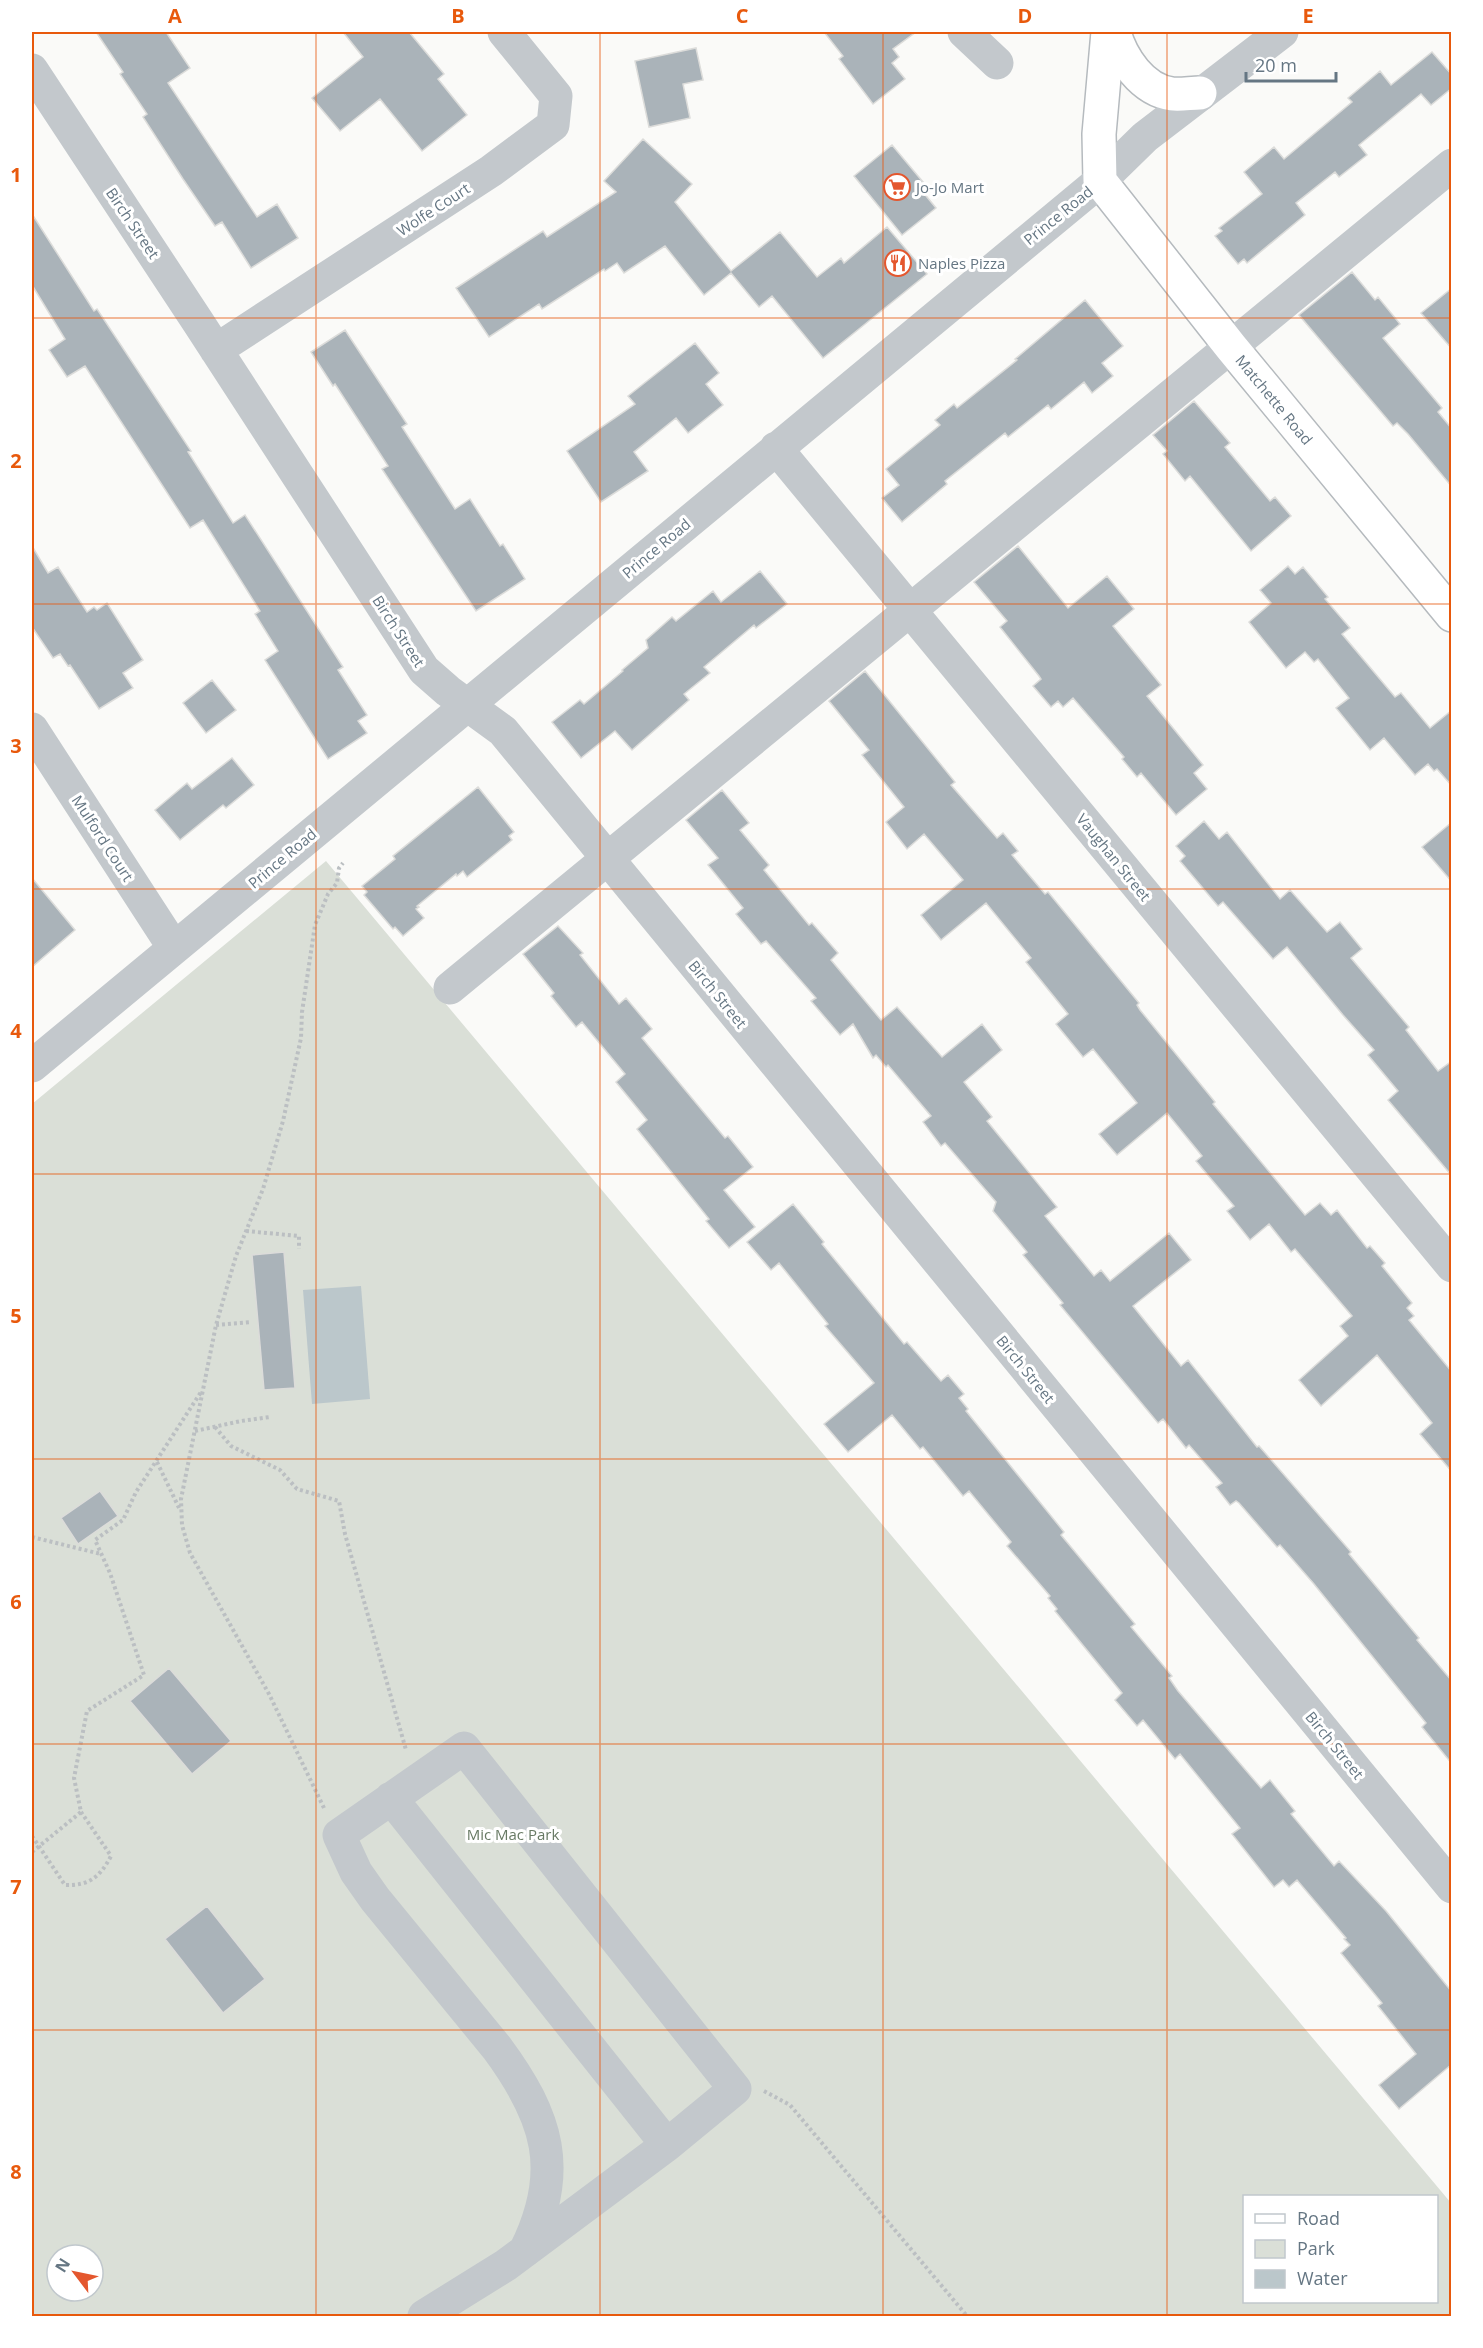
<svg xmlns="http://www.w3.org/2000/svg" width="1483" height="2348" font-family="'Open Sans',sans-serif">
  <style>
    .green { fill: #dadfd7; fill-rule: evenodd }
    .water { fill: #bbc7cb }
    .building { fill: #aab3b9; stroke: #dcdcda; stroke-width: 1.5 }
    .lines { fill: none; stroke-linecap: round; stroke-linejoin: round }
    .major-casing { stroke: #b5babe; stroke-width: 36 }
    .path { stroke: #bbbfc2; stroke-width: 4; stroke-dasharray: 3 3; stroke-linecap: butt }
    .minor { stroke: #c3c8cc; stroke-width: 33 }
    .major { stroke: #fff; stroke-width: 33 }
    .grid { fill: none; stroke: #e8590c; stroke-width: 1.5; stroke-opacity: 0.55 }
    .labels { text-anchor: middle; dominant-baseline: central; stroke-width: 6; stroke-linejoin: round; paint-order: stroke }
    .poi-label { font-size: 15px; fill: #657683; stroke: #fff; text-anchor: start }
    .street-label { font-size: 15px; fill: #657683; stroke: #fff }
    .park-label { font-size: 15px; fill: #687a64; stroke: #fff }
    .neatline { fill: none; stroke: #e8590c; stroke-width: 2 }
    .grid-label { font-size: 20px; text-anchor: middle; font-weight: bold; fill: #e8590c }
  </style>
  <rect width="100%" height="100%" fill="#fafaf8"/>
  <!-- green -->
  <path class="green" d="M326,861L1451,2203V2316H32V1104ZM1244,2196H1436V2302H1244ZM57,2255H93V2291H57Z"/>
  <!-- water -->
  <path class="water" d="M361,1286L370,1399L312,1404L303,1290Z"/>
  <!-- building -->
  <path class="building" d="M96,32H166L190,68L168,83L257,217L277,204L298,238L251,268L222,222L215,226L183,179L143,117L147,114L120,74L123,72Z
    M343,32H409L444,74L438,79L467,115L422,151L380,99L340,131L312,98L363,57Z
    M824,32H916L893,49L899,57L892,63L905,79L873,104L839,59L843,56Z
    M696,48L703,80L683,84L690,118L649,127L635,61Z
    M1432,52L1452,75V88L1431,105L1421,94L1359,145L1367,155L1339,177L1335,172L1296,203L1305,215L1247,263L1244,259L1238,264L1215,236L1222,231L1219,228L1262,194L1244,172L1274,147L1284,159L1352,102L1348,98L1380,71L1391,85Z
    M643,139L692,184L675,202L731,271L780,232L817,277L841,258L844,263L887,227L927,274L823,358L772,296L759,307L731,273L704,295L665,246L624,273L617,263L605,271L604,269L542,309L539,304L489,337L456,288L543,231L547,237L616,192L604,181Z
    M892,145L923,182L918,186L936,208L902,235L854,176Z
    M32,214L94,311L97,309L191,451L188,452L233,523L245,515L343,667L338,670L367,715L358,721L367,733L328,759L265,660L278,651L255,614L260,611L203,520L190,528L85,366L67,377L49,350L65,339L32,285Z
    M1352,272L1375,300L1378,297L1400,324L1383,338L1442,408L1438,412L1452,429V487L1408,434L1397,423L1393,426L1299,315Z
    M1452,288V349L1421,313Z
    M1085,300L1123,346L1102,363L1113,376L1092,393L1084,382L1051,409L1048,405L1008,437L1005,433L945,481L947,484L902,522L882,498L899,485L886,469L940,425L935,420L954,404L957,408L1017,360L1015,359Z
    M345,330L407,424L402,427L455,509L470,499L500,546L503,544L525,579L476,611L382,469L388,466L335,384L333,386L311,352Z
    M695,343L719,373L706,384L723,405L688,433L676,418L634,452L648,471L601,502L567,451L635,404L628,396Z
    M1194,401L1230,443L1225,447L1270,501L1275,497L1291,516L1251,551L1190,476L1185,481L1163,454L1167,451L1153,435Z
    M32,546L48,573L58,567L87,612L94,607L97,610L107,603L143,660L123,673L133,688L99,709L70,665L68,666L60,654L53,658L32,627Z
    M1018,546L1068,608L1107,576L1134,609L1113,626L1161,685L1147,696L1203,765L1194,773L1207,789L1176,815L1141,773L1137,777L1122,759L1124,757L1073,698L1063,707L1058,701L1051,707L1033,686L1041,679L1039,676L1000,627L1007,621L974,582Z
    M1288,566L1295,574L1303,567L1328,597L1325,599L1350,628L1342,634L1395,697L1401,693L1430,728L1452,710V786L1437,769L1434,771L1428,764L1415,775L1384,738L1370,750L1336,708L1349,698L1318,659L1314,662L1305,652L1286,668L1249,622L1271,603L1260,590Z
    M760,571L787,604L756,628L754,625L704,667L710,673L684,694L689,700L632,750L615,731L581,758L552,722L580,700L584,704L623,671L622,670L648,648L646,640L672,617L676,621L713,591L721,602Z
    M865,671L955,782L951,785L997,838L1003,833L1018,851L1012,855L1045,894L1048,892L1139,1003L1137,1005L1140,1010L1215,1102L1213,1104L1305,1215L1320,1203L1331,1215L1337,1210L1367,1248L1370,1246L1385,1263L1382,1266L1412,1303L1407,1308L1414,1316L1409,1320L1452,1372V1472L1420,1434L1432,1423L1377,1355L1321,1406L1299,1380L1348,1336L1340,1326L1352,1316L1295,1249L1291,1252L1269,1224L1250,1240L1227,1211L1234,1206L1196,1161L1202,1156L1167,1113L1117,1155L1099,1134L1137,1103L1093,1049L1083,1057L1056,1024L1068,1014L1026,962L1031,958L986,903L941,940L921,915L963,880L924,834L907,849L886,822L904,807L862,755L869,750L829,701Z
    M212,680L236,710L206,733L183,703Z
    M232,758L254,785L226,808L223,805L180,840L155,810L187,783L192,789Z
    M478,787L514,832L509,836L512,840L467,877L463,871L457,876L456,874L417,906L419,907L416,909L424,918L403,936L395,927L393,929L364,895L367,892L362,886L395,859L393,856Z
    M722,790L749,823L740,830L769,865L764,870L809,925L812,923L838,953L831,960L881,1020L897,1007L942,1057L982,1024L1002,1050L964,1082L992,1117L987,1121L1057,1207L1045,1216L1094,1276L1101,1270L1110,1281L1169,1233L1191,1260L1133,1306L1181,1366L1188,1360L1257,1447L1259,1446L1351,1552L1349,1554L1419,1638L1417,1640L1452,1681V1764L1422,1727L1426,1723L1314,1584L1280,1545L1277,1547L1239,1503L1236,1501L1230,1505L1216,1487L1222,1483L1189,1445L1186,1448L1163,1419L1158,1423L1060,1305L1063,1303L1023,1255L1027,1252L993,1211L996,1202L945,1143L941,1146L923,1122L931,1116L888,1065L886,1067L876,1055L873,1058L853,1024L840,1035L811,1001L816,998L766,941L761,944L736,914L743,908L708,865L718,858L686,820Z
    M1204,821L1219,839L1227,832L1280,899L1290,890L1327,932L1340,922L1362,949L1351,958L1409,1027L1406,1030L1438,1071L1452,1061V1176L1388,1100L1398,1091L1368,1055L1374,1050L1343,1015L1287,947L1273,959L1223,902L1218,906L1180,861L1185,856L1176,846Z
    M1452,822V882L1422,847Z
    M32,878L75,930L32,967Z
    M558,926L583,953L580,955L619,1004L626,998L652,1029L642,1038L725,1138L728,1136L753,1167L724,1190L755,1227L729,1248L706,1221L709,1219L637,1129L647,1120L616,1082L625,1074L582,1022L576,1027L551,996L554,993L523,954Z
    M793,1204L824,1242L822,1244L904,1344L907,1342L941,1381L948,1375L964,1394L959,1398L968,1409L966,1411L1064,1532L1061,1535L1135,1624L1131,1627L1172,1676L1169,1678L1178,1691L1261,1788L1270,1780L1295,1811L1291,1814L1334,1866L1339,1861L1386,1911L1452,1992V2064L1399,2109L1379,2085L1416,2054L1378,2006L1382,2003L1341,1953L1350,1945L1344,1939L1346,1938L1297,1880L1289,1887L1283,1880L1274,1887L1232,1834L1240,1828L1180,1754L1175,1759L1143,1720L1137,1726L1115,1700L1122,1693L1055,1611L1057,1609L1048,1598L1050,1596L1007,1546L1011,1542L969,1491L963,1496L923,1447L920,1449L892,1415L848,1452L824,1424L874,1383L825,1326L828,1324L779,1263L771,1270L747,1242Z
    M284,1252L295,1388L264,1390L252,1255Z
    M100,1491L118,1516L78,1544L61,1518Z
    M169,1668L231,1741L192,1774L130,1701Z
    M207,1906L265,1979L223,2013L165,1939Z"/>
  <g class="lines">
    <defs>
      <g id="major">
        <path id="s1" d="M1108,32L1099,134L1100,181L1231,347L1452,615"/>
        <path d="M1114,32C1121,58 1142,90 1172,94C1181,95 1191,93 1200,93"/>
      </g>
    </defs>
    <!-- major casing -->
    <use href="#major" class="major-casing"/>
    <!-- path -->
    <path class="path" d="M246,1231L299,1236V1249
      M216,1325L251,1322
      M215,1427L231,1446L280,1470L297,1489L339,1501L345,1534L406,1750
      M195,1431L241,1421L270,1417
      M157,1462L180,1510
      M32,1537L101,1554
      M324,1808L269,1694L190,1553L182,1525L181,1499L216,1325L236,1256L263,1189L283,1121L301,1038L302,1012L315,925L328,894L337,883L339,868L343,863
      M32,1836L65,1885C89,1886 100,1877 111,1856L81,1812
      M32,1852L81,1812L74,1778L87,1711L144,1675L110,1573L95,1540L123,1520L136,1492L201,1392
      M764,2091L790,2105L967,2316"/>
    <!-- minor -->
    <path class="minor" d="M964,32L997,63
      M32,70L198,322L424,670L448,691L503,731L1452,1887
      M216,350L491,171L553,125L556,96L504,32
      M776,448L1452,1266
      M32,729L174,948
      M450,988L1452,165
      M32,1066L1100,181L1145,137L1282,32
      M391,1798L667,2145
      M424,2316L506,2265L667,2145L735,2089L464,1748L339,1835L356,1872L375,1899L497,2048C548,2117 565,2171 525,2251"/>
    <!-- major -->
    <use href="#major" class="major"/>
  </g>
  <!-- grid -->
  <path class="grid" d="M316,32V2316M600,32V2316M883,32V2316M1167,32V2316M32,318H1452M32,604H1452M32,889H1452M32,1174H1452M32,1459H1452M32,1744H1452M32,2030H1452"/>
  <!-- icons -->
  <defs>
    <symbol id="supermarket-ring" viewBox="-11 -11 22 22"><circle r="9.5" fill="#fff" stroke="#e4572e" stroke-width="1.5"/><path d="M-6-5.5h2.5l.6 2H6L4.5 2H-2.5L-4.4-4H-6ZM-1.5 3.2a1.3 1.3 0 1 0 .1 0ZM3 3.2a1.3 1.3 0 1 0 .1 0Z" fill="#e4572e"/></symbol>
    <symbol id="restaurant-ring" viewBox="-11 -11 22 22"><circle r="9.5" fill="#fff" stroke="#e4572e" stroke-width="1.5"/><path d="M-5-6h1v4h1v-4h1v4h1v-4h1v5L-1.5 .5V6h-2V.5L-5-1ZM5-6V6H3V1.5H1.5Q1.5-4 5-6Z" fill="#e4572e"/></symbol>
  </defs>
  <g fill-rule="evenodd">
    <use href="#supermarket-ring" x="882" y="172" width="30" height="30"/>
    <use href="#restaurant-ring" x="883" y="248" width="30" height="30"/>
  </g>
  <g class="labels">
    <!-- poi labels -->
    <g class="poi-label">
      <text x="916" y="187">Jo-Jo Mart</text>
      <text x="918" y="263">Naples Pizza</text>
    </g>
    <!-- street labels -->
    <g class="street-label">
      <text transform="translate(433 209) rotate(-33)">Wolfe Court</text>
      <text transform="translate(1058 215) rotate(-39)">Prince Road</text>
      <text transform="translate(133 223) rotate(56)">Birch Street</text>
      <text stroke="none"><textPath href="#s1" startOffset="429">Matchette Road</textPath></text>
      <text transform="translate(656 548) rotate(-40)">Prince Road</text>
      <text transform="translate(399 631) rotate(57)">Birch Street</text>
      <text transform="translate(103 838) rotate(57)">Mulford Court</text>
      <text transform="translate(1114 857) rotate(51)">Vaughan Street</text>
      <text transform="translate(282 858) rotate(-40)">Prince Road</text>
      <text transform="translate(718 994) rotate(51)">Birch Street</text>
      <text transform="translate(1026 1369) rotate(51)">Birch Street</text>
      <text transform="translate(1335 1745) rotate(51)">Birch Street</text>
    </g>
    <!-- park labels -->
    <g class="park-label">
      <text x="513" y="1834">Mic Mac Park</text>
    </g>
  </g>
  <!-- border -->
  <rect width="1483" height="2348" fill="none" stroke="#ffffff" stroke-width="66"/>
  <!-- legend -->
  <rect x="1243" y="2195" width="195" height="108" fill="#ffffff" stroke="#c1c8cd" stroke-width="1.5"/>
  <rect x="1255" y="2214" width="30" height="9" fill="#ffffff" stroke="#c1c8cd" stroke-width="1.5"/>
  <text x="1297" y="2225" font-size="18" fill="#657683">Road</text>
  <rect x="1255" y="2240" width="30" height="18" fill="#dadfd7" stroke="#c1c8cd" stroke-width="1.5"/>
  <text x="1297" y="2255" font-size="18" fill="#657683">Park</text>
  <rect x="1255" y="2270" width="30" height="18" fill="#bbc7cb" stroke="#c1c8cd" stroke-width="1.5"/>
  <text x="1297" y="2285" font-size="18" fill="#657683">Water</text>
  <!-- north arrow -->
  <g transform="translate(75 2273) rotate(302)"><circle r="28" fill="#ffffff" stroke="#c1c8cd" stroke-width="1.5"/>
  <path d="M0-4.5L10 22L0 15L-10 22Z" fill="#e4572e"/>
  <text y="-9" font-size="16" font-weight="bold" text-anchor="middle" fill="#657683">N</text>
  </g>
  <!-- scale -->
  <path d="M1246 72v9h90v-9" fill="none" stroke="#657683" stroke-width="3"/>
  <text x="1255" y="72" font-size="18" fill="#657683" stroke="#ffffff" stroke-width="4.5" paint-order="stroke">20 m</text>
  <rect x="33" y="33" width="1417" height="2282" class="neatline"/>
  <g class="grid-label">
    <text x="175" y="23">A</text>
    <text x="458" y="23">B</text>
    <text x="742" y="23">C</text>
    <text x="1025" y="23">D</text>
    <text x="1308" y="23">E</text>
    <text x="16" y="182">1</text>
    <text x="16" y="468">2</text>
    <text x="16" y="753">3</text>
    <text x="16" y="1038">4</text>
    <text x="16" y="1323">5</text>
    <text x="16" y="1609">6</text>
    <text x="16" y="1894">7</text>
    <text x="16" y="2179">8</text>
  </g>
</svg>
